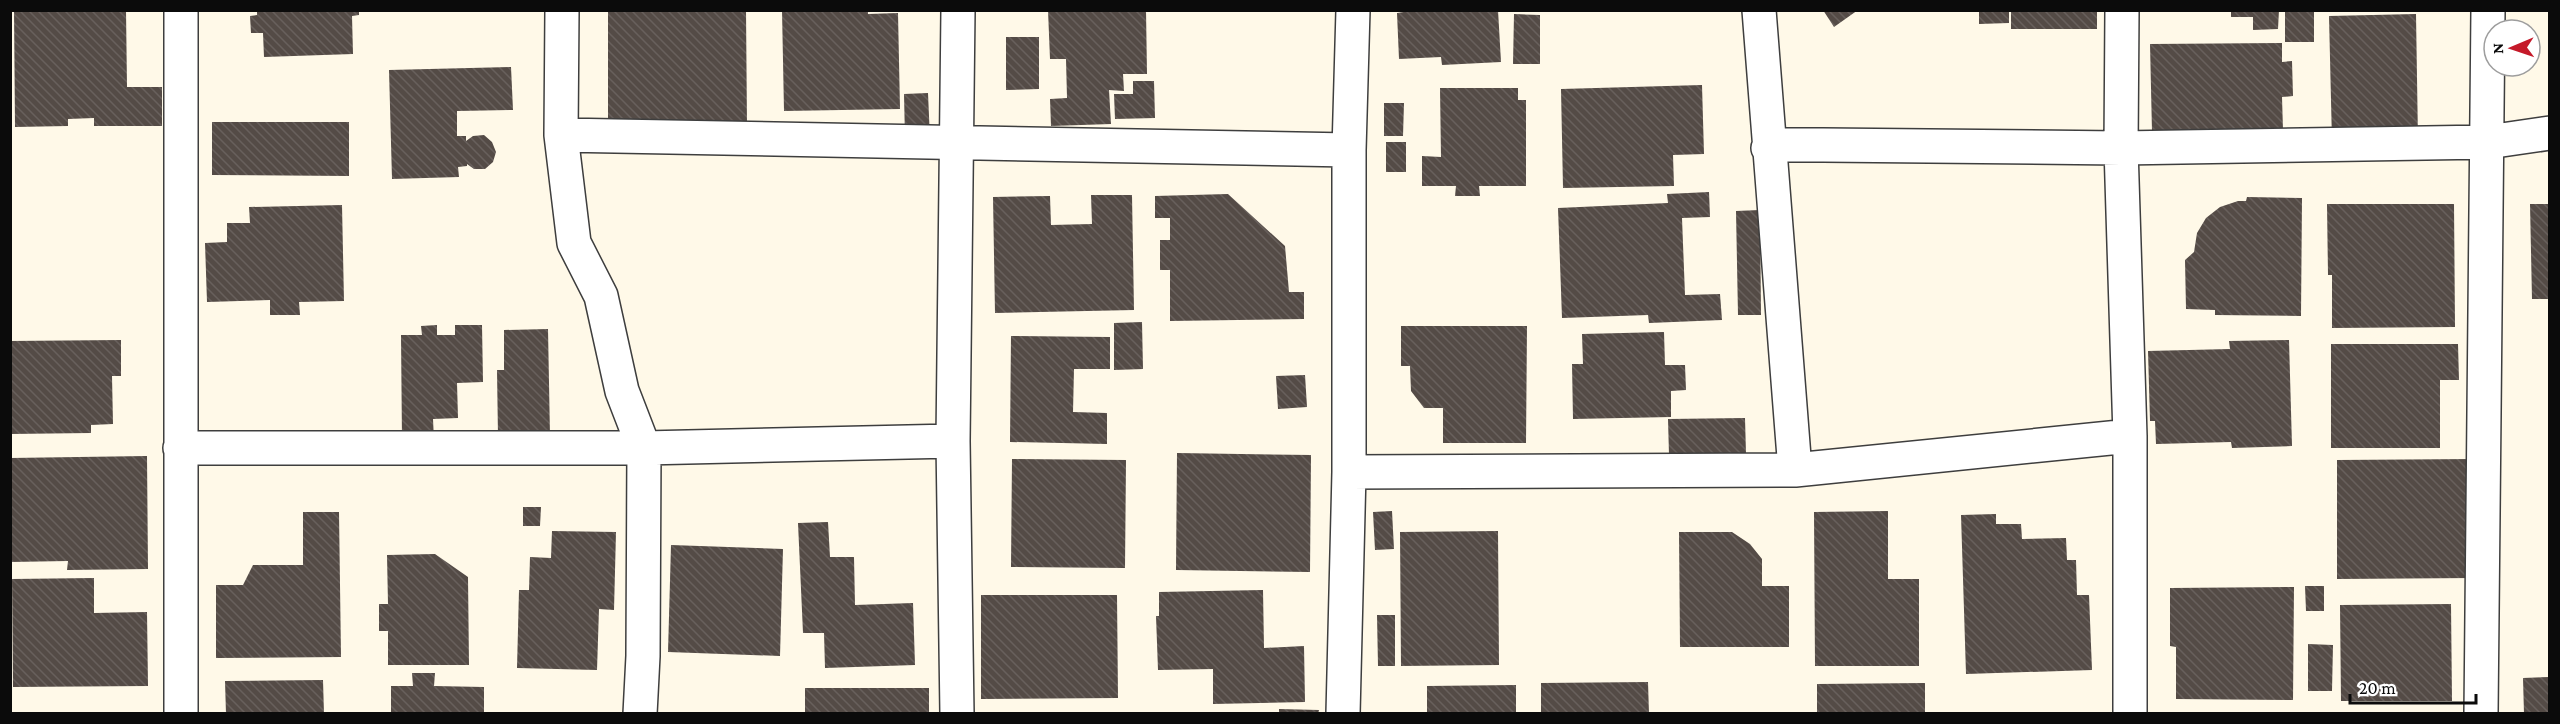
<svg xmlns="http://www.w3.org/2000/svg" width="2560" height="724" font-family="'Crimson Pro',serif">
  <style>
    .building { fill: url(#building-back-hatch) }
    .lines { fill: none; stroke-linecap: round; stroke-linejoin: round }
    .street-casing { stroke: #3e3e3e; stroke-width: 36 }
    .street { stroke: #fff; stroke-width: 33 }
  </style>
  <defs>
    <pattern id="building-back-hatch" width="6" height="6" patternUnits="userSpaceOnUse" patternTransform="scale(1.5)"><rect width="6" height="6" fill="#544b46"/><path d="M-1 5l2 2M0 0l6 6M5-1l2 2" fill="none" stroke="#68605c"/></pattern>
  </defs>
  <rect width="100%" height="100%" fill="#fff9e8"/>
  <!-- building -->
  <path class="building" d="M14,10H126L127,87H162V126H94V118L68,119V126L15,127Z
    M257,10H359V15L352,16L353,54L264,57L263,33H251L250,16L257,15Z
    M608,10H746L747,126L608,127Z
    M782,10H868V14L898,13L900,109L784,111Z
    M1048,10H1146L1147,74H1123L1124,91L1109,90L1111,124L1051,126L1050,99L1067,98L1066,59H1050Z
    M1417,10H1498L1501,62L1442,65L1441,57L1399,59L1397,13Z
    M1823,10H1858L1834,27Z
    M1979,10H2009V23L1979,24Z
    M2011,10H2097V29H2011Z
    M2231,10H2279L2278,29L2253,30V17H2231Z
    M2285,10H2314V42H2285Z
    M1514,14L1540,15V64H1513Z
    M2416,14L2418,141L2332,142L2329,16Z
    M1006,37H1039V89L1006,90Z
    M2282,43V62L2292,61L2293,96L2282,97L2283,130L2152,132L2150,44Z
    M511,67L513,110L457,111V136H466V141L473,136L484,135L492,142L496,152L493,162L485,169H474L467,164V166L458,167L459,177L392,179L389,70Z
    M1133,81H1154L1155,118L1115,119L1114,94H1133Z
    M1702,85L1704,154L1673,155L1674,186L1563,188L1561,89Z
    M1440,88H1518V100H1526V186H1479L1480,196H1455L1456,186H1422V156L1441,157Z
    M928,93L930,139H905L904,94Z
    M1384,103H1404L1403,136H1384Z
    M212,122H349V176L212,175Z
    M1386,142H1406V172H1386Z
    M1709,192L1710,217L1682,218L1685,295L1720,294L1722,320L1649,323L1648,315L1562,318L1558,208L1668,203L1667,194Z
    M1228,194L1285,246L1289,292H1304V319L1170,321V270H1160V240H1170V218H1155V196Z
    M1091,195H1132L1134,310L995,313L993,197L1050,196L1051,225L1092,224Z
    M2247,197L2302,198L2301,316L2215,315V310L2186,309L2185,260L2194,252L2197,233L2206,218L2220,207L2238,201H2246Z
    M2327,204H2454L2455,327L2332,328V275H2328Z
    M2530,204H2550V299H2532Z
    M342,205L344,301L299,302L300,315H270V300L207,302L205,243L227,242V223H250L249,207Z
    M1760,210L1761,315H1738L1736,211Z
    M1142,322L1143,369L1114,370V323Z
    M437,325V335H455V325H482L483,382L457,383L458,418L433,419L434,440L402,441L401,335H422L421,326Z
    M1401,326H1527L1526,443H1443V408H1424L1411,391L1410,366H1401Z
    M548,329L550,436L498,437L497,370H504V330Z
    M1664,332L1665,365H1685L1686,390L1671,391V417L1573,419L1572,364H1583L1582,334Z
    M1011,336L1110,337V369H1074L1073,412L1107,413V444L1010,442Z
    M121,340V376H112L113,424L91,425V433L10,434V341Z
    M2289,340L2292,446L2232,448L2231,442L2156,444L2155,421H2150L2148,351L2230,349L2229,341Z
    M2331,344H2458L2459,380H2440V448H2331Z
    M1305,375L1307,407L1278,409L1276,376Z
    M1745,418L1746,454L1669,455L1668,419Z
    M1177,453L1311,455L1310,572L1176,570Z
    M147,456L148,569L67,570L68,561L10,562V458Z
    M1012,459L1126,460L1125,568L1011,567Z
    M2473,459L2474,578L2337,579V460Z
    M523,507H541L540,526H523Z
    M1392,511L1394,549L1375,550L1373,512Z
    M1888,511V579H1919V666H1815L1814,512Z
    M303,512H339L341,657L216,658V585H243L253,565H303Z
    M1996,514V524H2021L2022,539L2066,538L2067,560H2076L2077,595H2089L2092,670L1966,674L1961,515Z
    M828,522L830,557H854L855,605L913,603L915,665L825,668L824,633H803L798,523Z
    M552,531L616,532L614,610L599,609L597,670L517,668L519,590H529L530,557L551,558Z
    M1498,531L1499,665L1401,666L1400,532Z
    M1679,532H1732L1750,544L1762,559V586H1789V647H1680Z
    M671,545L783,549L780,656L668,652Z
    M435,554L468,577L469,665H388V631H379V604H388L387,555Z
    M94,578V613L147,612L148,686L13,687L12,579Z
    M2305,586H2324V611H2306Z
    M2294,587L2293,700L2176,699V647L2170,646V588Z
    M1263,590L1264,648L1304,646L1305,702L1213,704V669L1158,670L1156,616H1159V592Z
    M981,595H1117L1118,698L981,699Z
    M2451,604L2452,701H2341L2340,605Z
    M1377,615H1395V666H1378Z
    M2308,644L2333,645L2332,691H2308Z
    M412,673H435L434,686L484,687V714H391V686H413Z
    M2550,677V714H2524L2523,678Z
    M323,680L324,714H226L225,681Z
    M1648,682L1649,714H1541V683Z
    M1925,683V714H1817V684Z
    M1516,685V714H1427V686Z
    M805,688H929V714H805Z
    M1279,709L1319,710L1318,714H1279Z"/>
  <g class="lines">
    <defs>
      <path id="street" d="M562,10L561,135L574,243L601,296L622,391L644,448L643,656L640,714
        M1759,10L1795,470
        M2122,10L2121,148L2130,436V714
        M561,135L1349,150
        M1768,148L1776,145H1823L2121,148L2488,142L2550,133
        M180,448H644L953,441
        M1349,472L1795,470L2130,436
        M181,714V10
        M957,714L953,441L958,10
        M1343,714L1349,472V150L1353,10
        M2481,714L2488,10"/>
    </defs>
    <!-- street casing -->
    <use href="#street" class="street-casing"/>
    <!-- street -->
    <use href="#street" class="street"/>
  </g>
  <!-- border -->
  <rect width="2560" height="724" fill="none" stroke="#0b0b0b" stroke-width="24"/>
  <!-- north arrow -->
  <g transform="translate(2512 48) rotate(268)"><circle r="28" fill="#ffffff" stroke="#9d9d9d" stroke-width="1.5"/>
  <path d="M0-4.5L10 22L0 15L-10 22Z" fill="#c51929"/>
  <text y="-9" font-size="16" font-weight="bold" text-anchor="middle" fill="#0b0b0b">N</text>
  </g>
  <!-- scale -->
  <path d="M2350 694v9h126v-9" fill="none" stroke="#0b0b0b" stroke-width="3"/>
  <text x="2359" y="694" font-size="18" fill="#0b0b0b" stroke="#ffffff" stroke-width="4.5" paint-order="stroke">20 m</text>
</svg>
